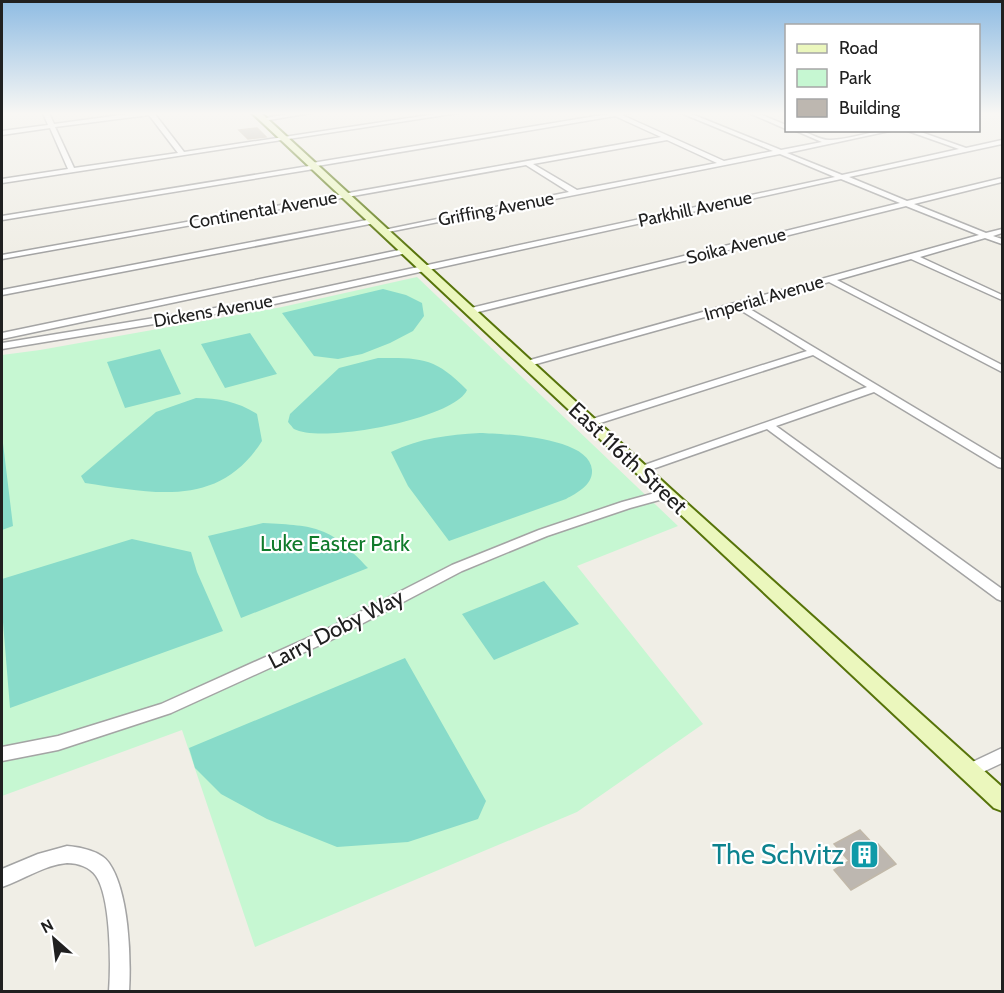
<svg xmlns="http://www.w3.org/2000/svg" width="1004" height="993" font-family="Cabin,sans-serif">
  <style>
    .park { fill: #c6f7d2 }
    .pitch { fill: #88dbc9 }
    .building { fill: #bdb7b0; stroke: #c1b8a9; stroke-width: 1.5 }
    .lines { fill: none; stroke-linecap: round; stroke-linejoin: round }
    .minor-casing { stroke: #a4a4a4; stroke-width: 3 }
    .secondary-casing { stroke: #57740a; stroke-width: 4 }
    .minor { fill: #fff; fill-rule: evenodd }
    .secondary { fill: #ebf7bd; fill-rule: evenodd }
    .labels { text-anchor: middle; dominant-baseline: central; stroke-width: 4.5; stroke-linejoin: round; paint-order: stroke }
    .far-street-label { font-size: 18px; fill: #202020; stroke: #fff }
    .street-label { font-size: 22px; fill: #202020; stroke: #fff }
    .park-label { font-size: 22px; fill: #107b2b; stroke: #fff }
    .near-culture-label { font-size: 27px; fill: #0d838f; stroke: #fff; text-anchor: end }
  </style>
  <rect width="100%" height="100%" fill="#f0eee6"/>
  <!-- park -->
  <path class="park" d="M417,277L678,526L577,566L703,724L577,812L255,947L182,730L2,796V355L40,350L282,307Z"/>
  <!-- pitch -->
  <path class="pitch" d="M383,289L406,295L422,303L424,316L413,331L390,343L362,354L338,359L314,356L282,313Z
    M250,333L277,374L225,388L201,344Z
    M160,349L181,394L125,408L107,362Z
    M378,358C421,358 435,357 467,390C454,419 322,444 294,429C293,428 289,423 288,422L290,414L339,368Z
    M196,398C218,398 239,402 257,414L262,441C219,509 153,493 85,483L81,476L156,412Z
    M480,433C504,434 590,437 592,470C593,485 577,493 566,499L449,541L408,486L391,452C420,438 448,435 480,433Z
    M2,435L13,526L2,530Z
    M263,523C318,526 329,526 368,568L241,618L208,536Z
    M132,539L191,552L197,572L223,631L10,708L2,610V579Z
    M544,581L579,624L494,660L462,614Z
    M405,658L486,801L478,819L408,842L337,847L267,819L221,794L195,768L189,748Z"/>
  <!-- building -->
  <path class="building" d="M257,128L266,137L248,139L239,130Z
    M860,830L875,846L878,844L896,864L851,890L834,870L849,861L834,844Z"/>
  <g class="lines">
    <defs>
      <path id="minor" d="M43,113H49L54,124L135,113H154L184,152L442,113H458L2,183V179L68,169L50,128L2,135V131L48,125ZM149,115L178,153L74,168L55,127Z
        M293,113H310L263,121L260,119Z
        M614,113H628L622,115L724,161L773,151L681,113H689L781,150L822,142L794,130C807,130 819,141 831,140C852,139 872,130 894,130L787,153L842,175L959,149L905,130H915L966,148L1002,140V144L849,177L907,201L1002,178V182L914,204L986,233L1002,229V233L993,236L1002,239V244L985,238L920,257L1002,295V300L911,259L837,280L1002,365V372L829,282L745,306L1002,460V468L998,467L874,392L776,426L1002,589V601L997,599L767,429L644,472H636L634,470L636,468L867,387L813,355L594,425H586L585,423L586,421L807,351L737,308L529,366L526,367L521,364L523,362L979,235L906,206L470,314L466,311L467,309L900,203L841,179L270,305L2,349V343L270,299L835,177L780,154L383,233L379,231L569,192L526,165L2,259V255L661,137L615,116L317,166L314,169L2,220V216L309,166L312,163ZM667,140L717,163L577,190L533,164Z
        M749,113H757L786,125V129Z
        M978,113H982L978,115Z
        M372,219H375V223L2,295V290Z
        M404,249L408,251L407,253L2,339V333Z
        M666,490L670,491L672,494L670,497L630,508L547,536L462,571L331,640L171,713L58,750L2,761V747L58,736L161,704L321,632L452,565L539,530L622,502Z
        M1002,748V763L970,778L964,776L962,771L964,766Z
        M67,846C80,847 101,851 109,863C129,892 131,957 129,992H109C111,965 111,898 96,876C90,867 78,863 67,863C44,865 23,880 2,887V869L38,854Z"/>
      <path id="secondary" d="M252,113H261L672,490L1002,787V811L994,808Z"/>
    </defs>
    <!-- minor casing -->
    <use href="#minor" class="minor-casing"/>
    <!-- secondary casing -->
    <use href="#secondary" class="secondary-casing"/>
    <!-- minor -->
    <use href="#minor" class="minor"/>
    <!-- secondary -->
    <use href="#secondary" class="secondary"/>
  </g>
  <!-- sky -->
  <linearGradient id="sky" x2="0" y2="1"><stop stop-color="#8fbce3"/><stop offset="0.45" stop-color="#f8f7f4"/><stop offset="1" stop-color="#f8f7f4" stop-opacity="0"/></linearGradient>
  <rect width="1004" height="252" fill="url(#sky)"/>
  <!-- icons -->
  <defs>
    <symbol id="building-square" viewBox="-11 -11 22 22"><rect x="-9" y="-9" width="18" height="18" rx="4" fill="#0f9aa8" stroke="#fff"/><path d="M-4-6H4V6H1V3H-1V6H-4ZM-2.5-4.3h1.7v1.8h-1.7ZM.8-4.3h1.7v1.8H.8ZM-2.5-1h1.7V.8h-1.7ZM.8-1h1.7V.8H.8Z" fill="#fff"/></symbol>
  </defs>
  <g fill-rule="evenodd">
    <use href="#building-square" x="848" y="838" width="33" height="33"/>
  </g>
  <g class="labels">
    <!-- far-street labels -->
    <g class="far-street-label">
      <text transform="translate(496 209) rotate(-11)">Griffing Avenue</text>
      <text transform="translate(695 209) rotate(-12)">Parkhill Avenue</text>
      <text transform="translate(263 210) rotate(-10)">Continental Avenue</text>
      <text transform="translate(736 246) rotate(-14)">Soika Avenue</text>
      <text transform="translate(764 298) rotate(-16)">Imperial Avenue</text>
      <text transform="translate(213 311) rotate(-10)">Dickens Avenue</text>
    </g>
    <!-- street labels -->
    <g class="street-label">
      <text transform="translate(628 458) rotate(43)">East 116th Street</text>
      <text transform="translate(336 629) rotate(-27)">Larry Doby Way</text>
    </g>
    <!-- park labels -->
    <g class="park-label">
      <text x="335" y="543">Luke Easter Park</text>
    </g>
    <!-- near-culture labels -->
    <g class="near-culture-label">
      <text x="844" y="854">The Schvitz</text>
    </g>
  </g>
  <!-- border -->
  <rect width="1004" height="993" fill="none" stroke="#202020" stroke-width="6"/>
  <!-- legend -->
  <rect x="785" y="24" width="195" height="108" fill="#ffffff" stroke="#a6a6a6" stroke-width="1.5"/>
  <rect x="797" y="44" width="30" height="9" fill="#ebf7bd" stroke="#a6a6a6" stroke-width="1.5"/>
  <text x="839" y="54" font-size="18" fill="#202020">Road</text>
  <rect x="797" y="69" width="30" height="18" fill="#c6f7d2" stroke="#a6a6a6" stroke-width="1.5"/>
  <text x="839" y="84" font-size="18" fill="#202020">Park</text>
  <rect x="797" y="99" width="30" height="18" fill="#bdb7b0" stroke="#a6a6a6" stroke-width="1.5"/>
  <text x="839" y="114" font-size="18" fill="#202020">Building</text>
  <!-- north arrow -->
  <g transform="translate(54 939) rotate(332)" stroke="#ffffff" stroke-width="4.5" paint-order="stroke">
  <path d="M0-4.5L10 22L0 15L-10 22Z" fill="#202020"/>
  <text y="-9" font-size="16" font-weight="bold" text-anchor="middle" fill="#202020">N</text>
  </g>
</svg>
